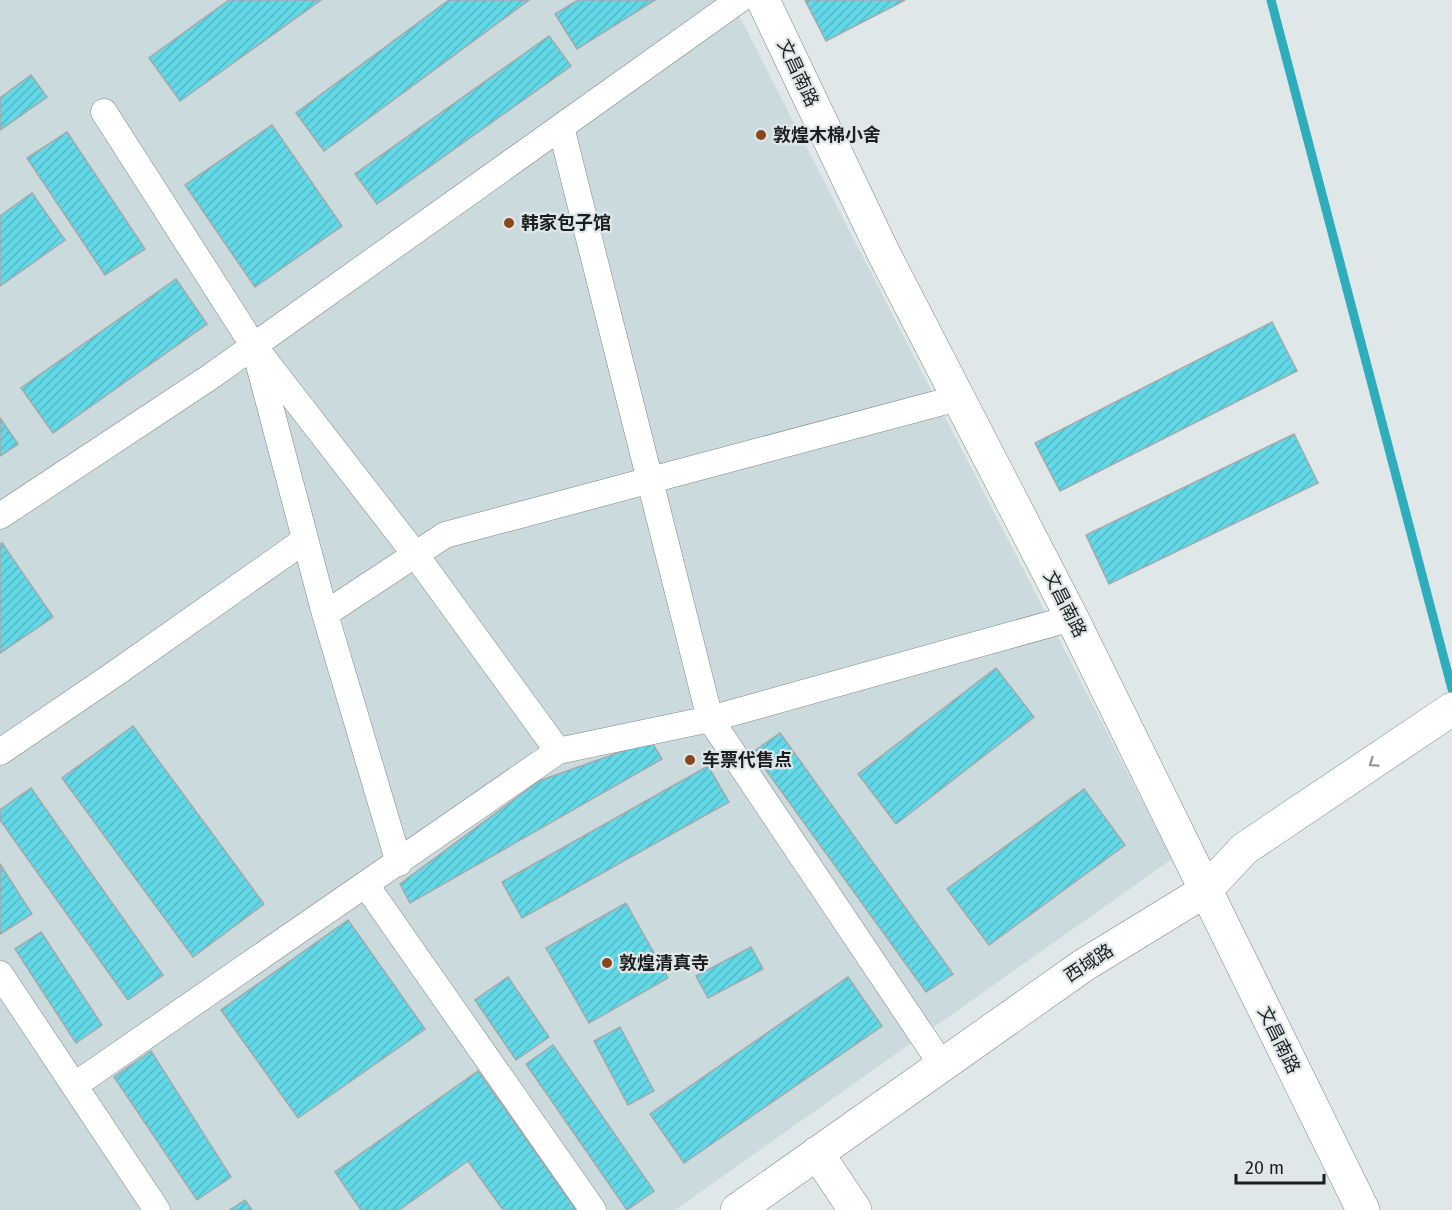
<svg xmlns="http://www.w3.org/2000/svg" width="1452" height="1210" font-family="'Fira Sans','Noto Sans SC',sans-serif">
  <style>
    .built { fill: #cbdbdd }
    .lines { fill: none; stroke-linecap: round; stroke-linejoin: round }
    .stream { stroke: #2eaebc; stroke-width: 9 }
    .building { fill: url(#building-hatch); stroke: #a3a9aa; stroke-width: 1.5 }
    .pedestrian-casing { stroke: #7e8586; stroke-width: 27 }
    .minor-casing { stroke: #7e8586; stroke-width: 34 }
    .tertiary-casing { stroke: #7e8586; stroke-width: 34 }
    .secondary-casing { stroke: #7e8586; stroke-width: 34 }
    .pedestrian { stroke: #fff; stroke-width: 26 }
    .minor { stroke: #fff; stroke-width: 33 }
    .tertiary { stroke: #fff; stroke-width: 33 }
    .secondary { stroke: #fff; stroke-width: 33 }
    .oneway { stroke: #989a9a }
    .poi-dot { fill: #8b471c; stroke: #e0e7e8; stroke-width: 2 }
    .labels { text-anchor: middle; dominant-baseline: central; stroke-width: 4.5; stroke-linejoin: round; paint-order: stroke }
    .street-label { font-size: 18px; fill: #1b1e1e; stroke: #e0e7e8 }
    .poi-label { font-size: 18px; font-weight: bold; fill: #1b1e1e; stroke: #e0e7e8; text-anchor: start }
  </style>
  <defs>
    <pattern id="building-hatch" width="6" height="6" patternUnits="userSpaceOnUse" patternTransform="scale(1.5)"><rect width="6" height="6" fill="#63d9e8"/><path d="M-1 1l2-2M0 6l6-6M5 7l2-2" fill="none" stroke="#55bac7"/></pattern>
  </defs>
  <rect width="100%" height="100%" fill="#e0e7e8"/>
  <!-- built -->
  <path class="built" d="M0,0H731L1172,859L675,1210H0Z"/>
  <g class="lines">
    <!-- stream -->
    <path class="stream" d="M1271,0L1452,689"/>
  </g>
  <!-- building -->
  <path class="building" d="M229,0H321L180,101L149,58Z
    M449,0H529L324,151L296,113Z
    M578,0H655L577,49L555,14Z
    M805,0H905L826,41Z
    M549,36L571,66L377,204L355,174Z
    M31,75L47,97L0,130V98Z
    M272,125L342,226L255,287L185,185Z
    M67,132L145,249L105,275L27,158Z
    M32,193L65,240L0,286V216Z
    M176,279L207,324L53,433L21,388Z
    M1272,322L1297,371L1060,491L1035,443Z
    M0,418L18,444L0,456Z
    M1294,434L1318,483L1109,584L1086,535Z
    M2,543L53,617L0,653V544Z
    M996,668L1034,717L896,824L858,774Z
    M133,726L264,904L193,957L62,778Z
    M780,733L953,974L926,992L753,752Z
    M651,741L662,759L410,903L400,884L539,781Z
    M708,766L729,802L522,918L502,882Z
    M31,788L163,975L128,1000L0,820V810Z
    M1084,789L1125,845L989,945L947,889Z
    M0,864L32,914L0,934Z
    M626,903L668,978L589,1023L546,948Z
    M348,920L425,1029L298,1118L221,1010Z
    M41,932L102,1025L76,1043L15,949Z
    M751,947L763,969L708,998L696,976Z
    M508,977L549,1037L516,1060L475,1000Z
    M848,977L882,1026L684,1163L650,1114Z
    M620,1027L654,1091L628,1105L594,1041Z
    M553,1045L654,1191L627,1210L526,1064Z
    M151,1051L231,1177L197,1200L114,1077Z
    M478,1071L576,1210H503L468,1161L399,1210H361L335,1172Z
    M245,1200L252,1210H230Z"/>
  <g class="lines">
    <defs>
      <path id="pedestrian" d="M104,112L253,345L415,554L558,751
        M561,127L710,719L942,1065
        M257,357L325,614L399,863
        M0,516L210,377L739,0
        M325,614L445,535L958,398
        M0,752L116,673L305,540
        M366,885L593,1210
        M0,974L157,1210
        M75,1085L558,751L710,719L1072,618"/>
      <path id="minor" d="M817,1153L855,1210"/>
      <path id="tertiary" d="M763,0L883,252L1072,618L1363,1210
        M737,1210L1084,965L1205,891"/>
      <path id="secondary" d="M1205,891L1244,849L1452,709"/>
    </defs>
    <!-- pedestrian casing -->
    <use href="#pedestrian" class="pedestrian-casing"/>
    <!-- minor casing -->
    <use href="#minor" class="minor-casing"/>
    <!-- tertiary casing -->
    <use href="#tertiary" class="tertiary-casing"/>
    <!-- secondary casing -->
    <use href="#secondary" class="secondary-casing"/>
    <!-- pedestrian -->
    <use href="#pedestrian" class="pedestrian"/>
    <!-- minor -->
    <use href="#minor" class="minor"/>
    <!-- tertiary -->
    <use href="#tertiary" class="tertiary"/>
    <!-- secondary -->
    <use href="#secondary" class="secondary"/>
  </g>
  <!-- one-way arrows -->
  <defs><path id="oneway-chevron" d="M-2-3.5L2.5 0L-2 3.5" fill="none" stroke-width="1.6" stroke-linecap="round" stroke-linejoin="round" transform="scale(1.5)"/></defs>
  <use class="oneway" href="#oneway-chevron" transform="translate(1373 763) rotate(146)"/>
  <!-- markers -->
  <g class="poi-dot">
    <circle cx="761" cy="135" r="6"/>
    <circle cx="509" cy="223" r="6"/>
    <circle cx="690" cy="760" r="6"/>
    <circle cx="607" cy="963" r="6"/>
  </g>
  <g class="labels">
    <!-- street labels -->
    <g class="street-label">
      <text transform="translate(798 73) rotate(65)">文昌南路</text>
      <text transform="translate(1065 604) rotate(63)">文昌南路</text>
      <text transform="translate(1089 963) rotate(-33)">西域路</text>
      <text transform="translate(1279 1040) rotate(64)">文昌南路</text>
    </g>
    <!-- poi labels -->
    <g class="poi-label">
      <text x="773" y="135">敦煌木棉小舍</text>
      <text x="521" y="223">韩家包子馆</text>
      <text x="702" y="760">车票代售点</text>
      <text x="619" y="963">敦煌清真寺</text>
    </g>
  </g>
  <!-- scale -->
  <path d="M1236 1174v9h88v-9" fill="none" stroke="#1b1e1e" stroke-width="3"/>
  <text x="1245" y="1174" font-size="18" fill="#1b1e1e" stroke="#e0e7e8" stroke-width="4.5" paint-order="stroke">20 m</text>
</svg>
